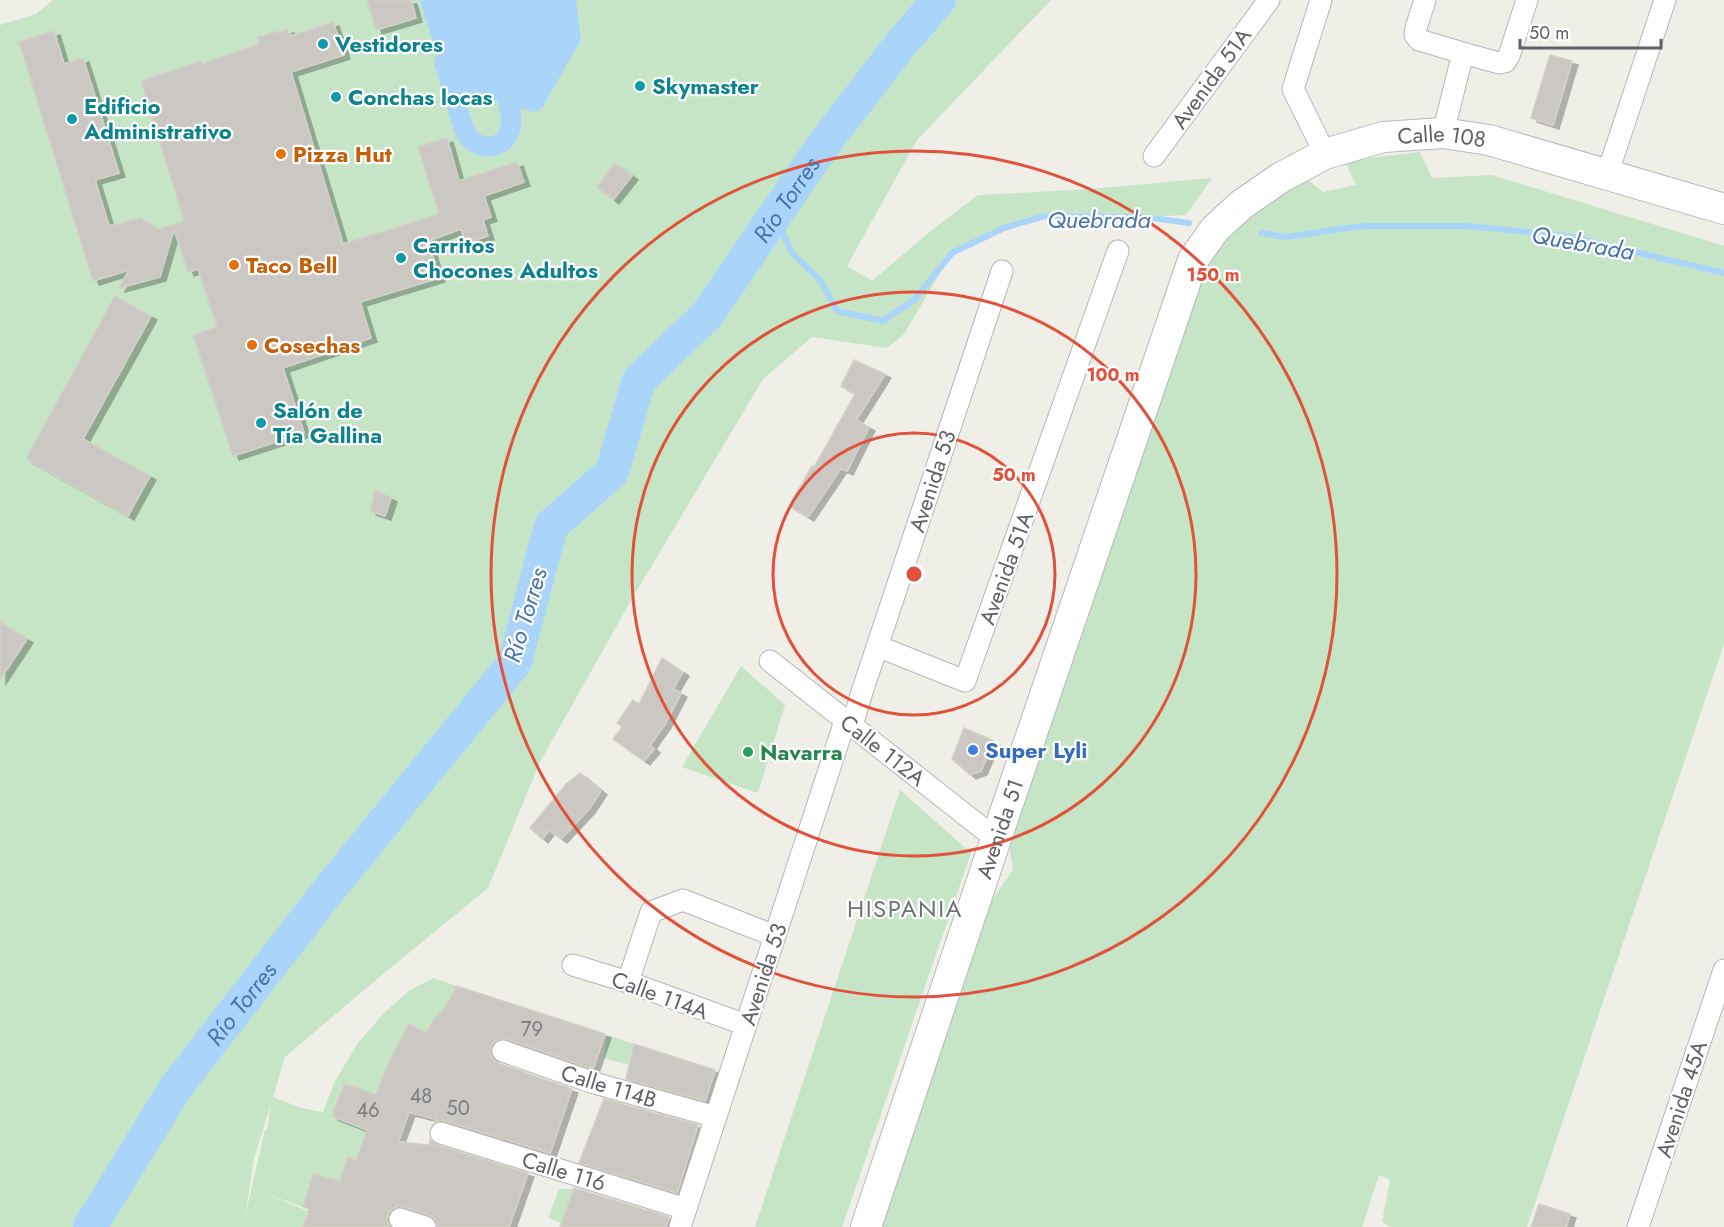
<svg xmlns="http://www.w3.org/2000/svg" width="1724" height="1227" font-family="Jost,sans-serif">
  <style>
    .green { fill: #c5e5c6; fill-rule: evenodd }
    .water { fill: #abd4fb }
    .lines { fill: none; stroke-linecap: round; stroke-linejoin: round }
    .stream { stroke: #abd4fb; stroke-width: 6 }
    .canal { stroke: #abd4fb; stroke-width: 20 }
    .river { stroke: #abd4fb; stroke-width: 34 }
    .building { fill: #cbc8c4; stroke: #d4d0c5; stroke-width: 1.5; filter: url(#shadow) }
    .minor-casing { stroke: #b4b6ba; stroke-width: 23 }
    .secondary-casing { stroke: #b5b8bd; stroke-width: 32 }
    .minor { stroke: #fff; stroke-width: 21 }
    .secondary { stroke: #fff; stroke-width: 30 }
    .ring { fill: none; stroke: #e1513b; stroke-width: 3 }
    .culture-dot { fill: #0f9aa8; stroke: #fff; stroke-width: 2 }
    .food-dot { fill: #e8710a; stroke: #fff; stroke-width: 2 }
    .shop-dot { fill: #3f7fe0; stroke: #fff; stroke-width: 2 }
    .leisure-dot { fill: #2e9e5b; stroke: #fff; stroke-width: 2 }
    .labels { text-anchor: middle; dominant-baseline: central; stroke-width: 4.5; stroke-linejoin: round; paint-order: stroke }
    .number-label { font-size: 20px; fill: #797b7e }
    .culture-label { font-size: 22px; font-weight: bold; fill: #0d838f; stroke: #fff; text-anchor: start }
    .street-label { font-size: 22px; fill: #5e6166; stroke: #fff }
    .food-label { font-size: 22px; font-weight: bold; fill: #c56008; stroke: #fff; text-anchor: start }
    .shop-label { font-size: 22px; font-weight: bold; fill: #366cbe; stroke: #fff; text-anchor: start }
    .leisure-label { font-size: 22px; font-weight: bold; fill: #27864d; stroke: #fff; text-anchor: start }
    .water-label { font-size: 24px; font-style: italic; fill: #4873ad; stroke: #fff }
    .neighbourhood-label { font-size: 24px; letter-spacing: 1.5px; fill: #6f7378; stroke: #fff }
    .centre { fill: #e1513b; stroke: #fff; stroke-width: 3 }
    .ring-label { font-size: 18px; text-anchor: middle; font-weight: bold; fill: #e1513b; stroke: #fff; stroke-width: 4.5; stroke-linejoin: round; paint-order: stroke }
  </style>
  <defs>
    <filter id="shadow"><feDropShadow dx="6" dy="4" stdDeviation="0" flood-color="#0004"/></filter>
  </defs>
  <rect width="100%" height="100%" fill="#efeee7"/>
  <!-- green -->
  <path class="green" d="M53,0H1051L917,140L847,266L872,281L933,229L978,195L1091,189L1212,178L1186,215L1145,217L1045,216L1004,228L952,253L904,334L887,348L812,337L763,379L633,597L540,762L488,888L377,979L285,1057L273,1097L301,1108L323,1112L335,1081L358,1043L385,1012L409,991L433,978L457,986L444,1009L433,1021L426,1033L389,1062L376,1094L343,1084L332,1116L367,1130L356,1160L348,1158L340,1181L303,1207L264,1193L308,1211L303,1227H0V25L36,14ZM271,1104L267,1130H265L245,1217L254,1158Z
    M1420,152L1432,178L1492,175L1724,246V644L1527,1227H1390L1382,1222L1390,1180L1379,1175L1362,1227H881L980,925L992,900L1013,870L1009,844L1178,327L1217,244L1304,177L1323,192L1356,185L1345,161Z
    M741,666L785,705L758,793L682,767Z
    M900,790L971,853L842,1227H755Z
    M607,1035L634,1044L628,1065L604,1058Z
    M559,1189H573L566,1210L573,1212L569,1226L548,1218Z"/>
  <!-- water -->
  <path class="water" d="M420,0H576L581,40L542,108L536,112L529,111L454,88L446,83L443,75Z"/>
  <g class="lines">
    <!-- stream -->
    <path class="stream" d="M775,216L792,253L821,281L837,311L883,321L914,300L952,253L1004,228L1045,216L1145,217L1189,223
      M1261,233L1285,237L1362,226H1469L1572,237L1724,273"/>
    <!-- canal -->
    <path class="canal" d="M444,62L464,130C476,154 506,152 511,126C513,112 505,94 501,81"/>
    <!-- river -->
    <path class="river" id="s1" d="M90,1227L176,1087L328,891L515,662L551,526L612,472L639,380L707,315L821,148L900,45L939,0"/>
  </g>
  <!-- building -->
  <path class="building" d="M367,0H411L416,18L376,30Z
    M333,22L344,55L291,72L343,244L439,214L418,147L447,138L459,181L517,162L524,182L484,196L491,217L483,220L488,236L466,243L461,229L428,241L439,278L360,302L371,338L283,368L304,433L233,456L193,335L217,327L198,269L188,272L174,229L160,277L119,288L129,270L93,281L19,42L54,31L64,64L83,58L119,173L95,180L109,226L141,218L159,229L184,221L141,81L201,61L202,64L259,44L257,37L288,29L290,36Z
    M1550,55L1572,61L1553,125L1531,118Z
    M615,163L632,176L613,200L597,187Z
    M115,296L151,316L83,439L150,476L128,516L26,459Z
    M854,360L885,374L856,420L869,427L847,471L841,468L808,517L789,506L812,466L814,467L855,394L841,386Z
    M375,490L391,498L385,516L370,511Z
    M0,622L27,639L0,680Z
    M662,658L683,672L673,689L681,693L665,724L650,745L654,749L644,761L613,739L622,727L617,723L633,700L639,704Z
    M964,728L994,741L981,771L970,775L952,759Z
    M580,773L601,791L589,809L561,839L549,830L542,839L530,828L566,784Z
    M457,986L605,1034L593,1069L507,1039H500L495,1041L491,1046V1054L494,1060L498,1063L572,1089L550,1153L445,1121L435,1122L436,1119L409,1112L398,1142L429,1145L430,1139L437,1145L528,1173L509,1227H437L435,1219L429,1215L404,1207L398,1206L392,1209L388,1215L387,1221L390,1227H303L309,1209L303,1207L313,1174L340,1181L348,1157L356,1160L367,1130L332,1116L344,1084L376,1094L389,1062L409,1023L426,1033L433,1021L444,1009Z
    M634,1044L715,1070L705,1101L626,1079Z
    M604,1099L698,1125L677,1193L579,1163Z
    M574,1188L669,1217L666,1227H560Z
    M1539,1204L1570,1214L1566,1227H1531Z"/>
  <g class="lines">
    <defs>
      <path id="minor" d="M1321,0L1293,89L1325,154
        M1425,0L1416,28L1415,35L1419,40L1463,53
        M1443,133L1463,53L1499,63L1505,62L1509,56L1527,0
        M1154,156L1269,0
        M1607,175L1665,0
        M877,646L965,681L1118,251
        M770,661L996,839
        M852,725L862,692L1002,271
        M573,965L628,982L746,1025
        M628,982L651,912L683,900L775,936
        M503,1051L594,1083L716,1117
        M441,1133L686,1209
        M400,1219L425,1227
        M680,1227L845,721
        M1638,1227L1724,970"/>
      <g id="secondary">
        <path id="s2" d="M866,1227L996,839L1193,260L1215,229L1241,205L1280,178L1325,154L1383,137L1443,133L1489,140L1724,209"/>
      </g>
    </defs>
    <!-- minor casing -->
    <use href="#minor" class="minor-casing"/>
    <!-- secondary casing -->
    <use href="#secondary" class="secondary-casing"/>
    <!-- minor -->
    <use href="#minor" class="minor"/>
    <!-- secondary -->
    <use href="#secondary" class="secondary"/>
  </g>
  <!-- distance rings -->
  <g class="ring">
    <circle cx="914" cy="574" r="141"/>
    <circle cx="914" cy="574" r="282"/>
    <circle cx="914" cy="574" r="423"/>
  </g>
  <!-- markers -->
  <g class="culture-dot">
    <circle cx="323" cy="44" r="6"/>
    <circle cx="640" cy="86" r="6"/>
    <circle cx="336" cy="97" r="6"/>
    <circle cx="72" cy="119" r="6"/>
    <circle cx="401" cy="258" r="6"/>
    <circle cx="261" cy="423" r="6"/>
  </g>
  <g class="food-dot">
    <circle cx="281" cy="154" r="6"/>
    <circle cx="234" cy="265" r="6"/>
    <circle cx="252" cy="345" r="6"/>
  </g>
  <circle class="shop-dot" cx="973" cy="750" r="6"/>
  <circle class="leisure-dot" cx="748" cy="752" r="6"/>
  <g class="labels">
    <!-- number labels -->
    <g class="number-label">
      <text x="532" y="1029">79</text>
      <text x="421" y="1096">48</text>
      <text x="458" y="1108">50</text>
      <text x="368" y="1110">46</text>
    </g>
    <!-- culture labels -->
    <g class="culture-label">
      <text x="335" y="44">Vestidores</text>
      <text x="652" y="86">Skymaster</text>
      <text x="348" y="97">Conchas locas</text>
      <text x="84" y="106">Edificio<tspan x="84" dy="25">Administrativo</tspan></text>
      <text x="413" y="245">Carritos<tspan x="413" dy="25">Chocones Adultos</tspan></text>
      <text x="273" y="410">Salón de<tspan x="273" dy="25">Tía Gallina</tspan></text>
    </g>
    <!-- street labels -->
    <g class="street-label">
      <text transform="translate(1211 78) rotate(-54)">Avenida 51A</text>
      <text stroke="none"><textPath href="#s2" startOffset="1312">Calle 108</textPath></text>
      <text transform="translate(932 481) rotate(-72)">Avenida 53</text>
      <text transform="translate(1006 568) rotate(-70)">Avenida 51A</text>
      <text transform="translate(883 750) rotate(38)">Calle 112A</text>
      <text stroke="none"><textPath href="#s2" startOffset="420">Avenida 51</textPath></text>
      <text transform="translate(763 974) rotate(-72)">Avenida 53</text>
      <text transform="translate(660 995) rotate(20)">Calle 114A</text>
      <text transform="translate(609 1086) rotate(17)">Calle 114B</text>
      <text transform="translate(1681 1099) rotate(-72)">Avenida 45A</text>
      <text transform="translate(564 1171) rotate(17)">Calle 116</text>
    </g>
    <!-- food labels -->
    <g class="food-label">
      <text x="293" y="154">Pizza Hut</text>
      <text x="246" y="265">Taco Bell</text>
      <text x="264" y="345">Cosechas</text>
    </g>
    <!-- shop labels -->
    <g class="shop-label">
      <text x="985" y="750">Super Lyli</text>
    </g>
    <!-- leisure labels -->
    <g class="leisure-label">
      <text x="760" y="752">Navarra</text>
    </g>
    <!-- water labels -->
    <g class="water-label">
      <text stroke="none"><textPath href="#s1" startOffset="1260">Río Torres</textPath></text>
      <text x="1099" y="219">Quebrada</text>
      <text transform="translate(1583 243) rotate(10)">Quebrada</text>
      <text transform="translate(525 615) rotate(-73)">Río Torres</text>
      <text stroke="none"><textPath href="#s1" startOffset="270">Río Torres</textPath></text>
    </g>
    <!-- neighbourhood labels -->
    <g class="neighbourhood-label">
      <text x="905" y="908">HISPANIA</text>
    </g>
  </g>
  <circle cx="914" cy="574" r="9" class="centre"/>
  <g class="ring-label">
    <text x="1213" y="281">150 m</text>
    <text x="1113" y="381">100 m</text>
    <text x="1014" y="481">50 m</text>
  </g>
  <!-- scale -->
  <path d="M1520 39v9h141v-9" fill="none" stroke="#5e6166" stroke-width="3"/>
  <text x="1529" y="39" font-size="18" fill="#5e6166" stroke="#ffffff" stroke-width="4.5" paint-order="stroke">50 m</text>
</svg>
